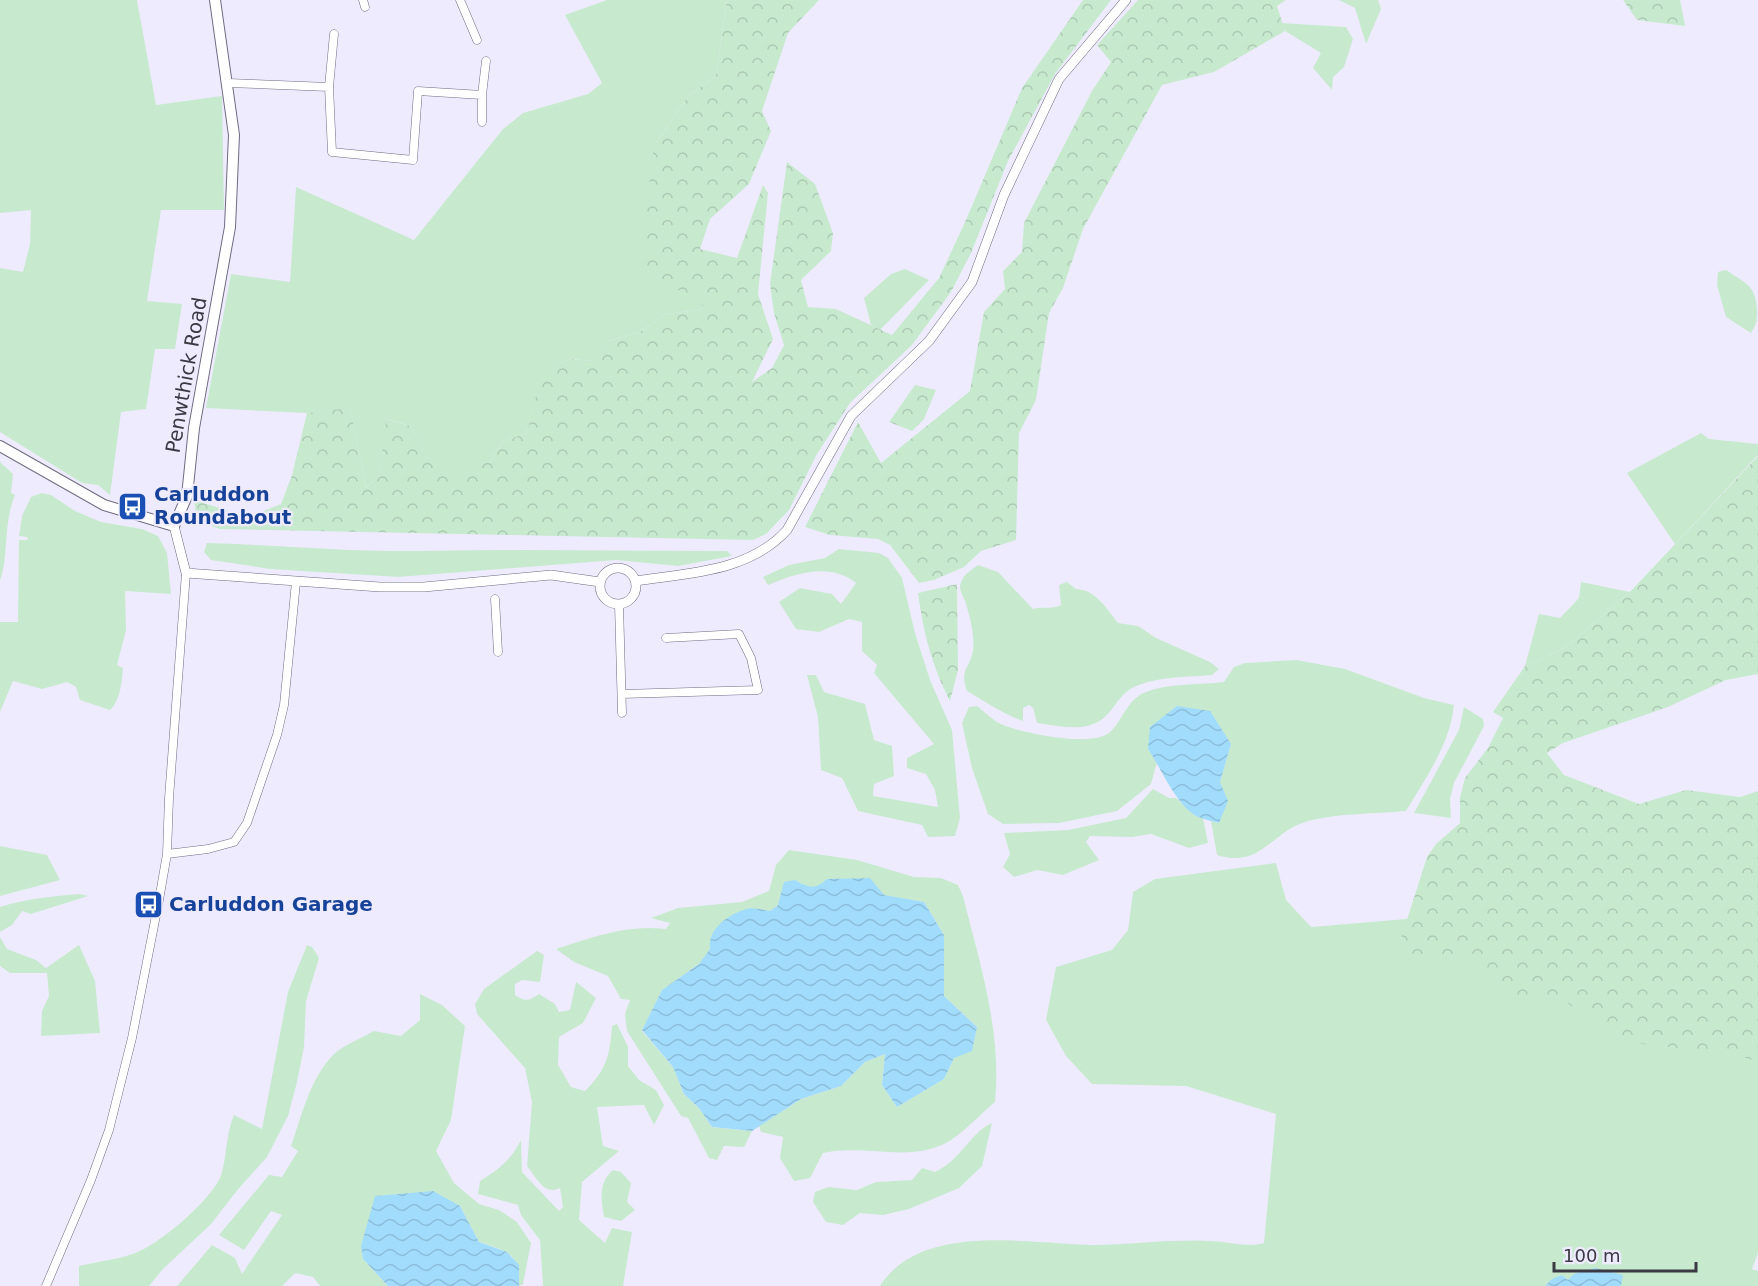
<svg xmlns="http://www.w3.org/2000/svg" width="1758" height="1286" font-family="'DejaVu Sans',sans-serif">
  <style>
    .green { fill: #c7eacf }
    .forest { fill: url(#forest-crowns) }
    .water { fill: url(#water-waves) }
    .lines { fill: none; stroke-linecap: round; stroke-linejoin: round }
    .minor-casing { stroke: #6f6a80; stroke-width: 9 }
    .tertiary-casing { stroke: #6f6a80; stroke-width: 10 }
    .secondary-casing { stroke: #6f6a80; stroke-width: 12 }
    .minor { stroke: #fff; stroke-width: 8 }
    .tertiary { stroke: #fff; stroke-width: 9 }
    .secondary { stroke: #fff; stroke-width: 10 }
    .labels { text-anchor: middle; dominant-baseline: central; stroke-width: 4.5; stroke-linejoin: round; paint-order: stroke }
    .street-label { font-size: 20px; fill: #3b3943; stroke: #efebff }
    .transit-label { font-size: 20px; font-weight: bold; fill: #164399; stroke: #efebff; text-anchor: start }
  </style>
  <defs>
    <pattern id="forest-crowns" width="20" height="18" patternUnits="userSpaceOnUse" patternTransform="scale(1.5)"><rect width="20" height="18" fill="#c7eacf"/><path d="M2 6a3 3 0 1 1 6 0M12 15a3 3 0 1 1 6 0" fill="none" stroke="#acc9b3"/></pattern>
    <pattern id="water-waves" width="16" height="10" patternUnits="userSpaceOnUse" patternTransform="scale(1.5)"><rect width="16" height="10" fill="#a2dcfd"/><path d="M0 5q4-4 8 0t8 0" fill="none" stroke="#8cbeda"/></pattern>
  </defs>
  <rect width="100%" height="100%" fill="#efebff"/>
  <!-- green -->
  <path class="green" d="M0,0H137L156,105L222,96L224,210H161L147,301L182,304L175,349H155L146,409L121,412L110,495L98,485L82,483L0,432V268L23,272L30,244L31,210L0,213Z
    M607,0H727L716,76L689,95L654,146L708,299L698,310L666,314L640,332L609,341L593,361L570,359L543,370L527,433L502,442L490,462L441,477L410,426L387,419L380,475L366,488L350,409L307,413L206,408L231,274L290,282L296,187L414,240L503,129L523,113L588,94L602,83L565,15Z
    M1339,0H1378L1381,9L1366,44L1355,8Z
    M1282,23L1346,27L1353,39L1344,67L1333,77L1332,90L1313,68L1321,53L1285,31Z
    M905,269L929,280L880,330L871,325L864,298L891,274Z
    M1726,270C1745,283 1756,285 1757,310C1757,320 1757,324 1751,333L1726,317L1717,285L1718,272Z
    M1701,433L1709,439L1758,444V455L1675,544L1627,473Z
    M0,462L13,474L11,493L15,495C3,523 9,556 0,581Z
    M42,493L51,495L75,511L101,522L142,529L158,536L167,553L171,594L125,591L126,630L117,665L123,668C122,682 120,701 110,710L80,700L76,687L67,682L42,689L13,681L0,712V622H18L19,540H28L27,537L19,536L22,516L31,497Z
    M207,543C279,545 351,552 422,551C524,549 625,551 727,551L732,556L678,566L616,560L398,577L270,569L211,560L204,552Z
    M839,549L879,553L888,558L902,578L915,633L930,680L952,730L960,818L955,836L928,837L922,825L858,811L842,778L821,770L818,717L807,675H816L824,692L865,704L874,740L892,746L894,776L874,784L873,796L938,807L935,790L926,774L907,768V758L934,744L874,673L877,665L862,651V622L849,619L819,632L796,629L779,602L800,588L832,594L841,604L856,583C830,562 796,573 768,585L763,577L789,565L825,558Z
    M978,565L998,572L1033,609C1043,606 1052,610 1061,605L1059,585L1067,582L1076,589C1095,589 1107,609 1118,623L1138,626L1156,638L1210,662L1219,669L1212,675C1189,677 1162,676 1139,685C1126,689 1120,698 1112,709C1093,735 1066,727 1037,723L1033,708L1029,705L1023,708V721C1003,714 986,702 967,691C959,669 970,668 973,651C975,638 970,617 966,604C964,597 960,593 960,586C962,575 970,571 978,565Z
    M1581,582L1630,592L1565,648L1525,666L1539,614L1560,618L1579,598Z
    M1296,660L1345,669L1424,698L1454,705C1450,744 1426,778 1406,811C1374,814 1339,813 1308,821C1271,831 1262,869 1217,855L1211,821L1219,823L1220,782L1231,744L1148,749L1157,762L1151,784L1117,811L1059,823L1003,824L988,814L972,768L962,723L969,707L977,706C985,712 993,721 1003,725C1023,733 1093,748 1110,732C1124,719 1127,699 1146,692C1169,683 1199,685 1224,682L1234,667L1245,663Z
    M1464,707L1483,719L1484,726L1454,783L1450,799L1451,818L1414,813L1459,730Z
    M1153,789L1169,798H1176L1196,816L1203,818L1208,843L1189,848L1151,834L1132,837L1090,836L1086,842L1099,860L1063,875L1037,870L1014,877L1003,867L1010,854L1004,833L1068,830L1126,818Z
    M1758,836V1253L1752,1269L1758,1271V1286H880C922,1220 1033,1245 1099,1245C1135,1244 1172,1239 1209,1241C1227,1241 1246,1248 1264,1243L1276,1114L1186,1086L1092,1084L1066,1056L1046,1020L1056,967L1112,950L1128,930L1133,892L1155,879L1276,863L1286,900L1311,927L1466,914Z
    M0,846L47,855L60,880L0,896Z
    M789,850L857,860L914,877L941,878L958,885L963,896C980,964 1002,1032 995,1102C979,1115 962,1135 944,1144C907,1162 863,1144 823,1153L810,1178L794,1181L780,1158L783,1137L761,1132L759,1126L801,1099L841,1086L865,1062L885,1054L882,1085L897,1107L944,1079L954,1058L977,1027L944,996V935L924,902L809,888L795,880L778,905L770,911L746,909L699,964L662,990L642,1031L673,1067L684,1094L699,1108L712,1127L752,1131L744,1147L724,1146L717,1160L709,1158L688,1118L681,1116L627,1031L625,1014L630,1000L621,999L608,976L574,962L556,949C592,937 628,924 666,929L670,923L651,918L678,908L742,902L769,891L776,865Z
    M80,894L88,896L31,914L22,911L12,925L0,932V907C24,899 53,896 80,894Z
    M0,937L7,949L36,960L46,968L79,945L95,981L100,1033L41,1036L42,1011L49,996L47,973H10L0,966Z
    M307,945L312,947L319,958L306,1001L304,1047L297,1082L288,1116L267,1157L239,1188L211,1224L163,1269L149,1286H79V1266C99,1261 125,1259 142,1250C167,1237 207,1203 220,1178C227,1161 225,1136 234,1115L262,1129L288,992Z
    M537,951L544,955L540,982L522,980L515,984V995C525,1002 529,1001 539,994L555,1004L559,1012L570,1010L576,982L596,998L583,1023L559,1037L558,1065L571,1087L585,1091C606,1070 610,1056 612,1026L617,1024L628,1047V1066L639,1080L656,1090L664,1105L654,1125L644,1105L597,1107L603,1146L619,1151L582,1182L579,1220L605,1243L612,1228L632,1232L623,1286H543L540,1240L521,1215L518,1205L478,1194L480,1181C498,1170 511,1160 521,1140L522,1172L559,1211L563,1207L560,1188C544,1196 537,1178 527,1166L532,1102L525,1068L477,1014L475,1004L484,989Z
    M420,994L442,1005L465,1026L451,1120L436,1151L454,1183L479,1204L499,1210L517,1222L531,1243L523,1284L519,1286C519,1252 509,1252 479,1242L460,1206L363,1259L388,1286H320L313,1277L295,1273L282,1286H177L212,1245L235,1258L242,1274L282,1215L271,1211L244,1250L219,1235L269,1175L282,1177L298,1151L291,1146C302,1115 310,1078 334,1054C345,1044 362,1038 374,1031L401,1036L420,1020Z
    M992,1123L982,1166L959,1188L909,1209L883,1215L860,1213L843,1225L826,1222L813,1202L815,1192L828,1187L857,1190L876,1182L912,1180L922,1168L935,1172C960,1161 972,1131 992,1123Z
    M613,1170L621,1172L631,1183L627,1202L635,1210L621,1221L604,1217C601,1199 598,1183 613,1170Z"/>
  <!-- forest -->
  <path class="forest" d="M727,0H819L788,33L762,111L771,131L749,184L710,219L700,249L737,258L763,185L768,193L758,294L773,339L752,382L772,368L784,345L774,313L770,284L787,162L815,184L833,233L831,251L801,280L808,307L836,309L892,335L939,278L966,220L1022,88L1083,0H1111L1055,74L1008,161L971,253L951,292L912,345L850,403L817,454L789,510L766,534L753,540L220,529L197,521L194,500L248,517L281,504L292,475L307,413L350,408L366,488L380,475L386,419L410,426L441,476L490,462L502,442L527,433L542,370L570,359L592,361L609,341L640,332L666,314L698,310L707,299L646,280L647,199L654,146L689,95L716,76Z
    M1138,0H1286L1277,6L1285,31L1214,72L1162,85L1083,229L1063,288L1049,313L1036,400L1019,433L1016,540L981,551L964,567L934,580L919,583L890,545L878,539L830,535L805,527L858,422L881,463L970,391L984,312L1005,289L1003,271L1022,252L1024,223L1092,91L1111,62L1097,45Z
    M1623,0H1680L1685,26L1637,20Z
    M915,385L936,390L924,419L912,431L889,422Z
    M1758,456V674L1726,680L1668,707L1563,743L1547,753L1564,775L1639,804L1686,790L1740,797L1758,791V1061L1729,1054L1616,1041L1565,1001L1501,994L1478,964L1397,951L1427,857L1436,844L1460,823V797L1465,778L1488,748L1503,718L1493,712L1525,666L1565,648L1630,592Z
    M957,584L958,670L950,701C932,667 923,631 918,593Z"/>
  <!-- water -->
  <path class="water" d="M1177,706L1210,711L1231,744L1220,782L1228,801L1219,823C1212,821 1202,819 1196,816C1175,803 1162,770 1148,749L1150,727Z
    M870,878L884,895L924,902L944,935V996L977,1027L972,1051L954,1058L944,1079L897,1107L882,1085L885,1054L865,1062L841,1086L801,1099L752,1131L712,1127L699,1108L684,1094L673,1067L642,1030L662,990L699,964L710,949C707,930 727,915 746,909C752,907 763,910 770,911L778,905L784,882L795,880C809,888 815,890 827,879Z
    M433,1191L460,1206L479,1242L507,1252L519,1265V1286H388L363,1259L361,1246L375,1196Z
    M1595,1268L1623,1275L1621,1286H1545L1552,1279L1562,1275L1568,1280L1574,1274Z"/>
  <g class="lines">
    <defs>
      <path id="minor" d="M363,0L365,7
        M460,0L477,40
        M228,83L329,87L332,152L413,160L418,91L482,95L486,61
        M329,87L334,34
        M482,95V122
        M495,599L498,652
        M619,604L622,713
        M622,694L758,690L751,658L739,634L666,638
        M167,854L208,849L234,842L247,823L277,735L284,705L296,582
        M46,1286L91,1180L109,1130L132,1038L159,900L167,854L169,798L186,573"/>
      <path id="tertiary" d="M174,526L186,573L380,587H424L551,575L600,582
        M600 586a18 18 0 1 1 36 0a18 18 0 1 1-36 0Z
        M636,581C688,573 749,572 787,530L851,416L929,341L972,282L1004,195L1059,79L1126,0"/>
      <path id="secondary" d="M0,446L104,505L174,526L187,496L194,428L230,227L234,135L215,0"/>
    </defs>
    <!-- minor casing -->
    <use href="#minor" class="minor-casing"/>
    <!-- tertiary casing -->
    <use href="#tertiary" class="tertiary-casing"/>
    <!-- secondary casing -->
    <use href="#secondary" class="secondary-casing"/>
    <!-- minor -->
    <use href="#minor" class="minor"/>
    <!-- tertiary -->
    <use href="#tertiary" class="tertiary"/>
    <!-- secondary -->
    <use href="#secondary" class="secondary"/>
  </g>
  <!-- icons -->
  <defs>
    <symbol id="bus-square" viewBox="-11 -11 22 22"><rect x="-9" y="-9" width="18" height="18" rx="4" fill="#1a4fb4" stroke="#efebff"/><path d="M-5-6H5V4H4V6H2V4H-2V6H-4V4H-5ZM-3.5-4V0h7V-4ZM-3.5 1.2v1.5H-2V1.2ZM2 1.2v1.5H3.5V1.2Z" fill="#fff"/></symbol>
  </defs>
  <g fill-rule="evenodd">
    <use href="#bus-square" x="116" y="490" width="33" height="33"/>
    <use href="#bus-square" x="132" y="888" width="33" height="33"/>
  </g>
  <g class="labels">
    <!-- street labels -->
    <g class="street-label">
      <text transform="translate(186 375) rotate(-80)">Penwthick Road</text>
    </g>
    <!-- transit labels -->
    <g class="transit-label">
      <text x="154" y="494">Carluddon<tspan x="154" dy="23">Roundabout</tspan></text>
      <text x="169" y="904">Carluddon Garage</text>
    </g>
  </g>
  <!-- scale -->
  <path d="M1554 1262v9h142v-9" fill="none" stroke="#3b3943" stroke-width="3"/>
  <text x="1563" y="1262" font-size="18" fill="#3b3943" stroke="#efebff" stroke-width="4.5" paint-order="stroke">100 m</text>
</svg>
